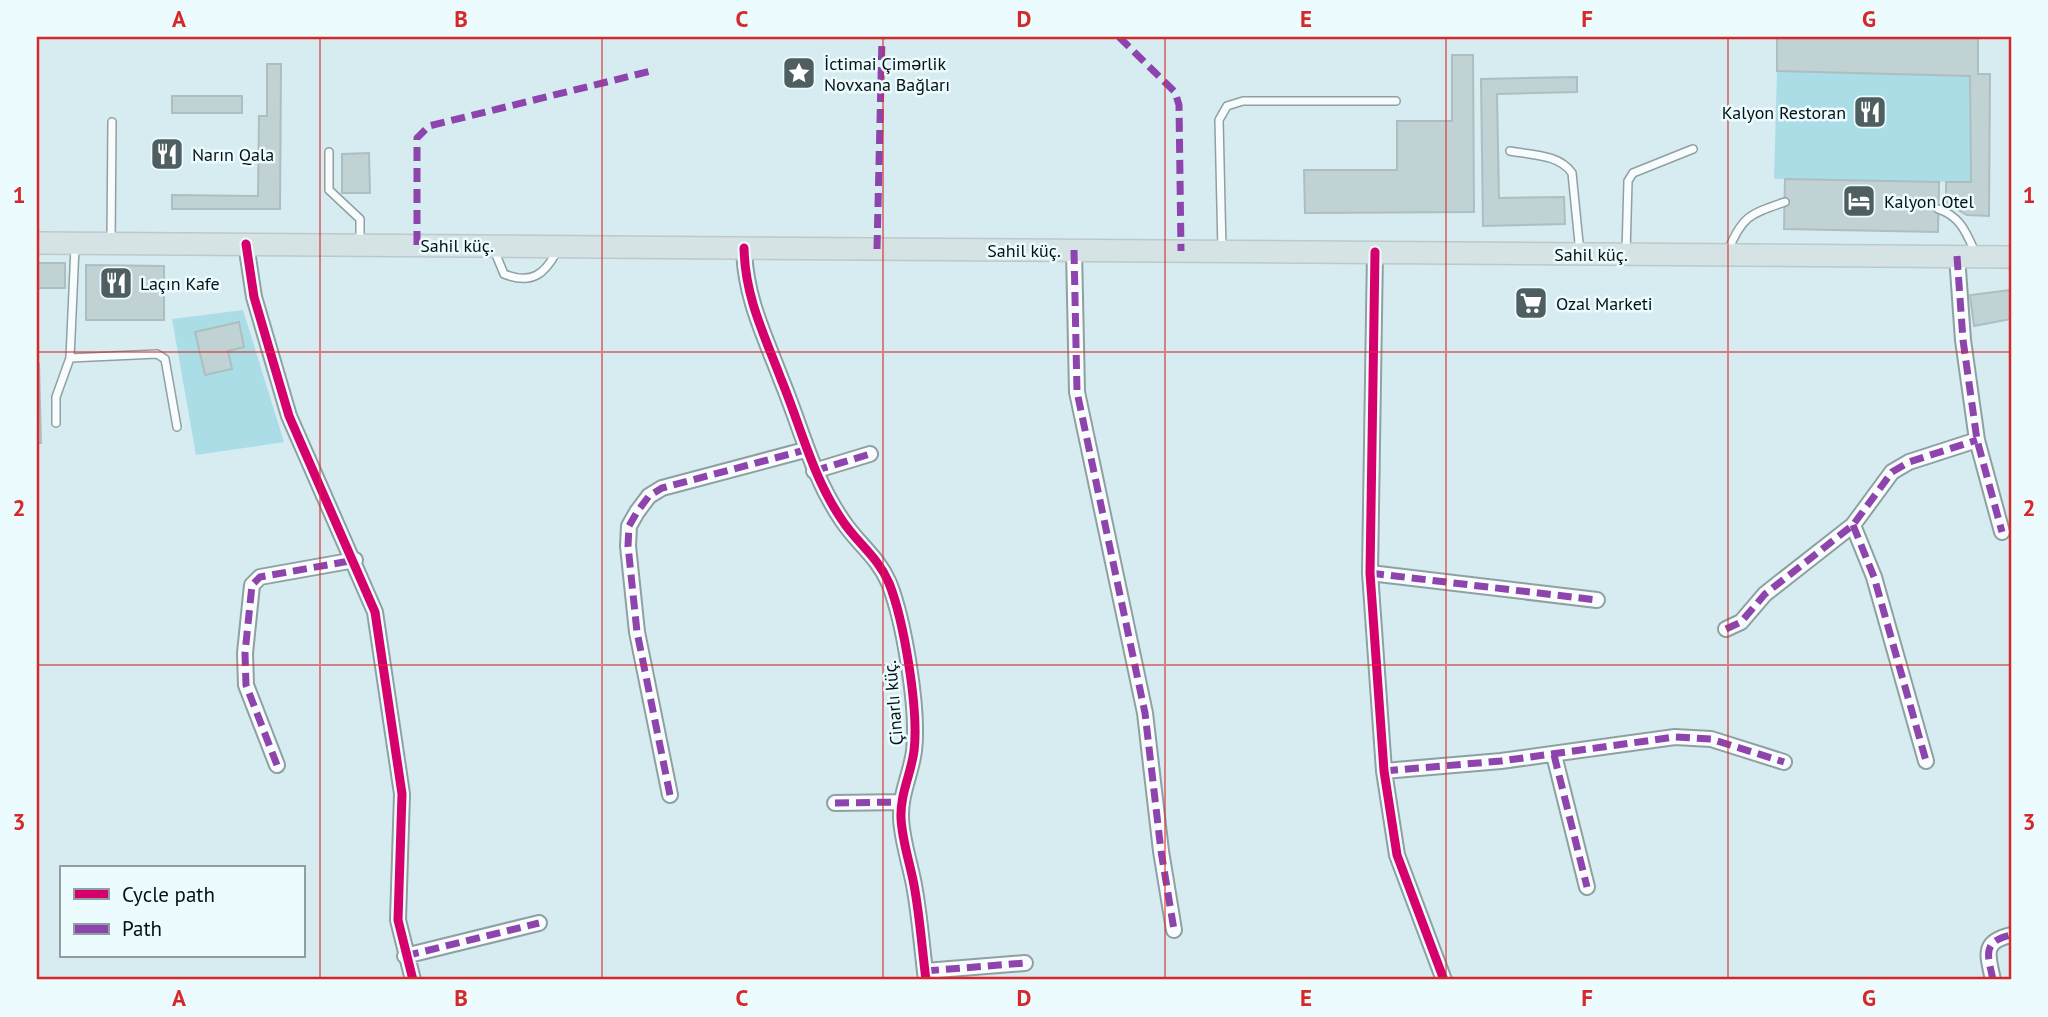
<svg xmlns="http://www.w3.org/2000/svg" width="2048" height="1017" font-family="'PT Sans',sans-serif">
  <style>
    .green { fill: #aadde6 }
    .building { fill: #c1d2d4; stroke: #adbec1; stroke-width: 2 }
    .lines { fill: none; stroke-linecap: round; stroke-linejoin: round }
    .lane-casing { stroke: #8fa0a3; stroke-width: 10 }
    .street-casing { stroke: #8fa0a3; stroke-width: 18 }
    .primary-casing { stroke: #bec8ca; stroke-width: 24 }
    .lane { stroke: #f9fcfd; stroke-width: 7 }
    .street { stroke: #f9fcfd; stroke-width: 14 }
    .primary { stroke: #d5e3e4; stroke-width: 21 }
    .quiet { stroke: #8e44ad; stroke-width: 7; stroke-dasharray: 14 7; stroke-linecap: butt }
    .cycleway-casing { stroke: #ecfbfe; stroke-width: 13 }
    .cycleway { stroke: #d6006c; stroke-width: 9 }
    .grid { fill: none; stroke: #d62828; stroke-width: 2; stroke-opacity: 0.55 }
    .labels { text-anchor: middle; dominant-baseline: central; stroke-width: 5; stroke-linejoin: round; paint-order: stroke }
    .poi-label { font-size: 18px; fill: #041214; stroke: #ecfbfe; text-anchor: start }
    .street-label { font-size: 18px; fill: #041214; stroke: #ecfbfe }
    .neatline { fill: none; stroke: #d62828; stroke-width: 2.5 }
    .grid-label { font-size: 23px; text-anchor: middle; font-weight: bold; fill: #d62828 }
  </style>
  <rect width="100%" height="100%" fill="#d6ecf0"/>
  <!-- green -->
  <path class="green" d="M1777,71L1970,76L1971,182L1774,179Z
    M243,310L284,442L196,455L172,319Z"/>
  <!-- building -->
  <path class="building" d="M1777,37H1978V74H1990L1989,216L1967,215L1946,203V182H1971L1970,76L1777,71Z
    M1452,55H1473L1474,212L1305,213L1304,170H1397V121H1452Z
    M267,64H281L280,209H172V195L258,196L259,116H267Z
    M1577,77V92L1497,94L1499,198L1564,197L1565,224L1483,226L1481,79Z
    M172,96H242V113H172Z
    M369,153L370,193H342V154Z
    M1785,179L1939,182L1938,232L1784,229Z
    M37,263H65V288H37Z
    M86,265L164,266V320H86Z
    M2011,290V319L1974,326L1970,295Z
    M239,322L244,347L228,351L232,369L205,375L195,332Z
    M37,364H39L41,443H37Z"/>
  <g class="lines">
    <defs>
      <path id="lane" d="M1510,151C1531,155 1559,154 1572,173L1580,253
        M329,152V190L360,219V244
        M1938,209C1960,216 1966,232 1975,252
        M111,242L112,122
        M75,247L70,358L157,354L165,359L177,427
        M494,250L504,274C532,285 545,274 557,251
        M1222,250L1219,120L1227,106L1243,101H1396
        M1728,251C1742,216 1750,214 1785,202
        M1626,253L1628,181L1633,173L1693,149
        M56,423V397L70,358"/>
      <path id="street" d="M246,244L254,297L289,416L375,612L402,794L398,920L413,980
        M744,248C745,297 764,334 781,379C801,427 812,476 842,520C857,543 878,557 889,583C904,621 919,710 914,751C911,774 900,794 901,818C902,841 910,863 914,885C920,917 922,949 926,980
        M1074,250L1077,392L1145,713L1161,851L1174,930
        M1375,252L1370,573L1384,771L1397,855L1444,980
        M1957,256L1963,340L1977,440L2002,532
        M814,471L870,454
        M1853,525L1874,577L1926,761
        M1370,573L1597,600
        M1726,629L1741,622L1765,594L1853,525L1892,472L1909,462L1977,440
        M1554,755L1587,887
        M277,765L246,685L245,653L252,585L260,577L355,560
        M1384,771L1501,761L1675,737L1711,739L1784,762
        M670,795L637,632L628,546L629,526L637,512L649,496L662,488L805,450
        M835,803L901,802
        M405,956L539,923
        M925,971L1025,963
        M1993,980C1988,955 1981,942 2011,935"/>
      <path id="primary" d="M37,243L2011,257"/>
    </defs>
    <!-- lane casing -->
    <use href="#lane" class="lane-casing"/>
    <!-- street casing -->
    <use href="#street" class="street-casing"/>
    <!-- primary casing -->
    <use href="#primary" class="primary-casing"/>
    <!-- lane -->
    <use href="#lane" class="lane"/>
    <!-- street -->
    <use href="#street" class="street"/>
    <!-- primary -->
    <use href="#primary" class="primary"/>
    <!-- quiet -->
    <path class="quiet" d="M1119,37L1175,92L1179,105L1181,251
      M417,245V138L429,126L655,70
      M877,249L882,37
      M1074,250L1077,392L1145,713L1161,851L1174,930
      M1957,256L1963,340L1977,440L2002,532
      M814,471L870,454
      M1853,525L1874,577L1926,761
      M1370,573L1597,600
      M1726,629L1741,622L1765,594L1853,525L1892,472L1909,462L1977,440
      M1554,755L1587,887
      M277,765L246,685L245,653L252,585L260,577L355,560
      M1384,771L1501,761L1675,737L1711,739L1784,762
      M670,795L637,632L628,546L629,526L637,512L649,496L662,488L805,450
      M835,803L901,802
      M405,956L539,923
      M925,971L1025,963
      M1993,980C1988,955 1981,942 2011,935"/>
    <defs>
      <path id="cycleway" d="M246,244L254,297L289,416L375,612L402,794L398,920L413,980
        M744,248C745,297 764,334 781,379C801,427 812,476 842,520C857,543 878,557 889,583C904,621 919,710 914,751C911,774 900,794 901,818C902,841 910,863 914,885C920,917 922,949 926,980
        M1375,252L1370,573L1384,771L1397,855L1444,980"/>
    </defs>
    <!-- cycleway casing -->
    <use href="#cycleway" class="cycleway-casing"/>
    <!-- cycleway -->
    <use href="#cycleway" class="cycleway"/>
  </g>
  <!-- grid -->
  <path class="grid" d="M320,37V980M602,37V980M883,37V980M1165,37V980M1446,37V980M1728,37V980M37,352H2011M37,665H2011"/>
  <!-- icons -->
  <defs>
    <symbol id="sight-square" viewBox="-11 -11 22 22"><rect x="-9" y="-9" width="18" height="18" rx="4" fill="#4e5e61" stroke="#ecfbfe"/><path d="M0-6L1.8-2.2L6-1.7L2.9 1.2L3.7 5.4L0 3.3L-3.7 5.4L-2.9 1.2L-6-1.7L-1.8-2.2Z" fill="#fff"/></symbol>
    <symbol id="restaurant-square" viewBox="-11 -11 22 22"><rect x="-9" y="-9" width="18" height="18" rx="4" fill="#4e5e61" stroke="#ecfbfe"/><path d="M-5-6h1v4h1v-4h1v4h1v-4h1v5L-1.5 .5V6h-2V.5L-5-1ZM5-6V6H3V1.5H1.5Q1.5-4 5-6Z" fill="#fff"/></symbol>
    <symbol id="hotel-square" viewBox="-11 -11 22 22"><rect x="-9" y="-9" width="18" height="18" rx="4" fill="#4e5e61" stroke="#ecfbfe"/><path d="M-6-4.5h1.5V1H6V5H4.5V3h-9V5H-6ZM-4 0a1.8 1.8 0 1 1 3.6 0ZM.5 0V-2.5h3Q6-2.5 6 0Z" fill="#fff"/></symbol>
    <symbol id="supermarket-square" viewBox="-11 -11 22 22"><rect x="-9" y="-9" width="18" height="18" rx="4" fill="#4e5e61" stroke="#ecfbfe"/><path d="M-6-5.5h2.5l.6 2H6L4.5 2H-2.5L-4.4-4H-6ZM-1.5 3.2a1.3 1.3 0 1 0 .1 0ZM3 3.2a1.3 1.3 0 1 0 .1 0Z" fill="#fff"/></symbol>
  </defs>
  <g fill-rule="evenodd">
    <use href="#sight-square" x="780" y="54" width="38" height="38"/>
    <use href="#restaurant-square" x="1851" y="93" width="38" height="38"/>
    <use href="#restaurant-square" x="148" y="135" width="38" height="38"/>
    <use href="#hotel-square" x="1840" y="182" width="38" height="38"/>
    <use href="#restaurant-square" x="97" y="264" width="38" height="38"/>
    <use href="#supermarket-square" x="1512" y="284" width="38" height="38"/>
  </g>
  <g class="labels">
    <!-- poi labels -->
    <g class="poi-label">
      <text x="824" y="63">İctimai Çimərlik<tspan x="824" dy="21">Novxana Bağları</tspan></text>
      <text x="1846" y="112" text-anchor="end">Kalyon Restoran</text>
      <text x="192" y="154">Narın Qala</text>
      <text x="1884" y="201">Kalyon Otel</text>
      <text x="140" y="283">Laçın Kafe</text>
      <text x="1556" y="303">Ozal Marketi</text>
    </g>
    <!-- street labels -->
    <g class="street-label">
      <text x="457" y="245">Sahil küç.</text>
      <text x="1024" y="250">Sahil küç.</text>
      <text x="1591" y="254">Sahil küç.</text>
      <text transform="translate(893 703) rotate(-95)">Çinarlı küç.</text>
    </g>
  </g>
  <!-- border -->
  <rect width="2048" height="1017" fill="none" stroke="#ecfbfe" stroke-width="77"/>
  <!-- legend -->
  <rect x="60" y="866" width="245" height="91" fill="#ecfbfe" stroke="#8f9ea0" stroke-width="2"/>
  <rect x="74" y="889" width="35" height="10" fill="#d6006c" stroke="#8f9ea0" stroke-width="2"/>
  <text x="122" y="902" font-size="21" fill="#041214">Cycle path</text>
  <rect x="74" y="924" width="35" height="10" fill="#8e44ad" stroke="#8f9ea0" stroke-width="2"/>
  <text x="122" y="936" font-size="21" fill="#041214">Path</text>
  <rect x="38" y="38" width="1972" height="940" class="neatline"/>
  <g class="grid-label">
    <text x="179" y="27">A</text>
    <text x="461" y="27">B</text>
    <text x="742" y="27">C</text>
    <text x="1024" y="27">D</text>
    <text x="1306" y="27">E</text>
    <text x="1587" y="27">F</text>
    <text x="1869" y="27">G</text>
    <text x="19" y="203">1</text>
    <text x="2029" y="203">1</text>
    <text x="19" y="516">2</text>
    <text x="2029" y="516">2</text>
    <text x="19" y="830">3</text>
    <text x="2029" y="830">3</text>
    <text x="179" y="1006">A</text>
    <text x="461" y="1006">B</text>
    <text x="742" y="1006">C</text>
    <text x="1024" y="1006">D</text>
    <text x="1306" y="1006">E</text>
    <text x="1587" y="1006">F</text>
    <text x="1869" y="1006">G</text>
  </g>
</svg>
